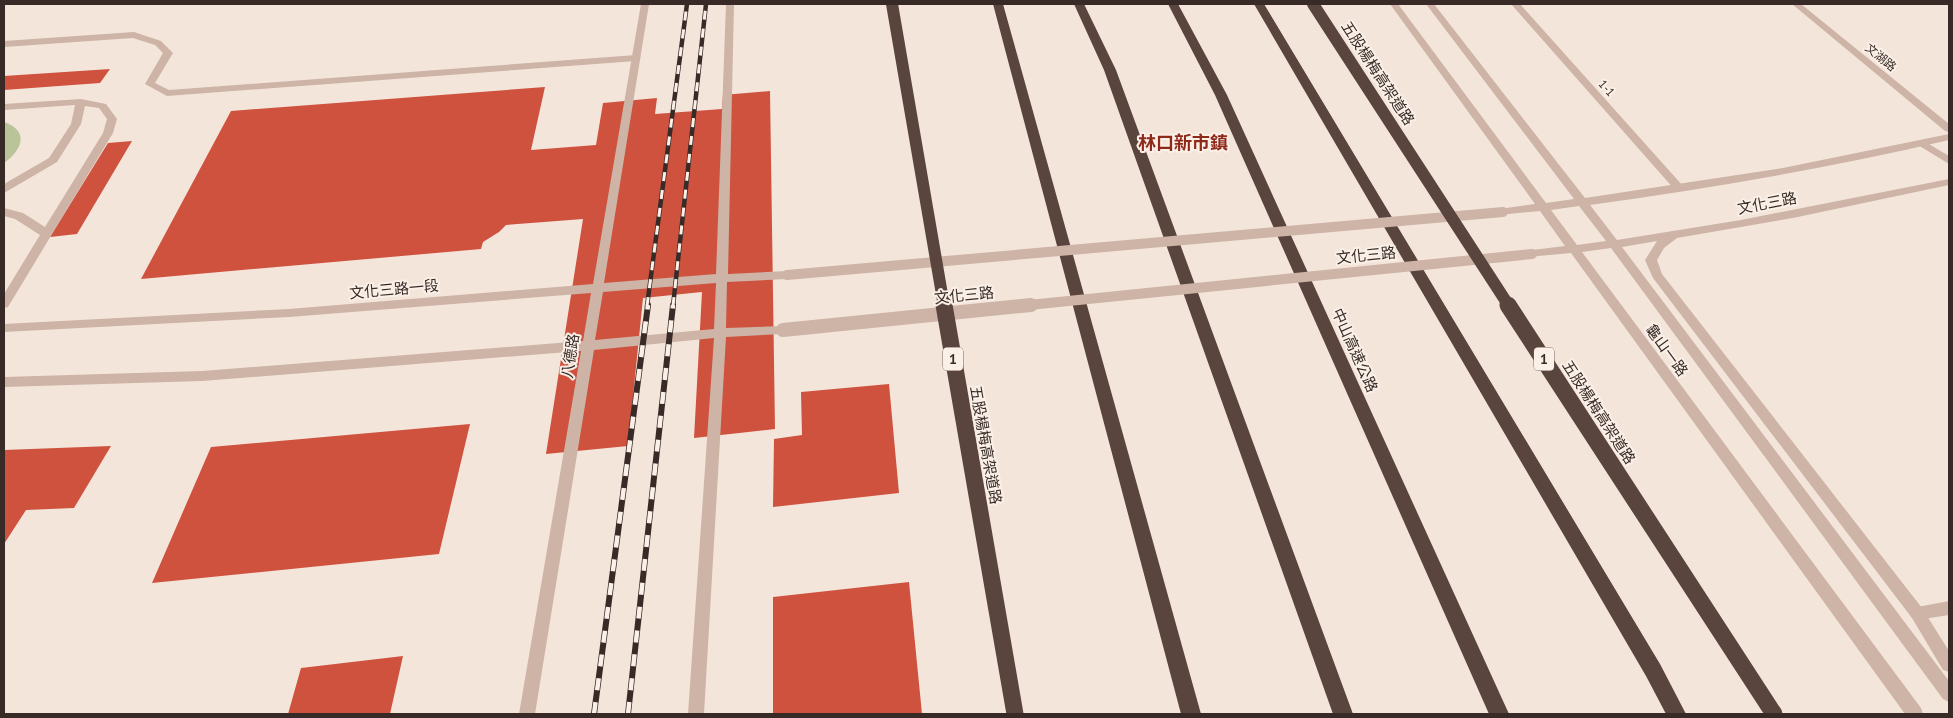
<svg xmlns="http://www.w3.org/2000/svg" width="1953" height="718" font-family="'PT Sans','Noto Sans TC',sans-serif">
  <style>
    .green { fill: #bac499 }
    .building { fill: #cf523e }
    .lines { fill: none; stroke-linecap: round; stroke-linejoin: round }
    .service { fill: #cdb4a6; fill-rule: evenodd }
    .minor { fill: #cdb4a6; fill-rule: evenodd }
    .tertiary { fill: #cdb4a6; fill-rule: evenodd }
    .motorway { fill: #5a443e; fill-rule: evenodd }
    .rail-far1-casing { stroke: #382b27; stroke-width: 4.5 }
    .rail-casing { stroke: #382b27; stroke-width: 6 }
    .rail-far1 { stroke: #fbf0e8; stroke-width: 3; stroke-dasharray: 9; stroke-linecap: butt }
    .rail { stroke: #fbf0e8; stroke-width: 4.5; stroke-dasharray: 12; stroke-linecap: butt }
    .tertiary-bridge-far1 { stroke: #cdb4a6; stroke-width: 10 }
    .tertiary-bridge { stroke: #cdb4a6; stroke-width: 14 }
    .motorway-bridge-far1 { stroke: #5a443e; stroke-width: 12 }
    .motorway-bridge { stroke: #5a443e; stroke-width: 17 }
    .labels { text-anchor: middle; dominant-baseline: central; stroke-width: 4; stroke-linejoin: round; paint-order: stroke }
    .far-street-label { font-size: 12px; fill: #382b27; stroke: #fbf0e8 }
    .shield { fill: #fbf0e8; stroke: #726661; stroke-width: 1 }
    .shield-label { font-size: 14px; font-weight: bold; fill: #382b27 }
    .street-label { font-size: 15px; fill: #382b27; stroke: #fbf0e8 }
    .quarter-label { font-size: 18px; font-weight: bold; fill: #8d2a1a; stroke: #fbf0e8 }
  </style>
  <rect width="100%" height="100%" fill="#f4e5db"/>
  <!-- green -->
  <path class="green" d="M4,122C30,131 22,150 4,163Z"/>
  <!-- building -->
  <path class="building" d="M110,69L100,83L4,90V76Z
    M545,87L531,150L596,145L603,103L657,98L655,114L722,109L723,95L770,91L775,429L694,438L702,292L643,298L628,446L546,454L583,219L506,225L499,232L483,242L481,249L141,279L231,111Z
    M132,141L77,234L50,237L108,143Z
    M889,384L899,493L773,507L774,439L802,435L801,392Z
    M470,424L439,554L152,583L211,447Z
    M111,446L74,508L26,510L4,544V450Z
    M909,582L922,714H773V597Z
    M403,656L390,714H288L301,668Z"/>
  <g class="lines">
    <!-- service -->
    <path class="service" d="M1511,4H1520L1683,186L1684,188L1683,190H1675Z
      M134,32L161,41L173,53L155,83L169,90L636,55L641,58L636,61L167,96L145,84L163,53L155,45L133,38L4,47V41Z
      M81,99L106,104L117,119L113,133L8,307L4,308V294L40,235L15,219L4,216V208L23,213L45,227L103,133L107,119L99,108L85,106L81,124L57,162L4,193V184L49,158L71,124L75,105L4,110V104Z
      M1949,601V615L1917,620L1912,618L1909,613L1912,608Z"/>
    <!-- minor -->
    <path class="minor" d="M1792,4H1801L1949,124V132L1945,131Z
      M1922,140L1949,156V164L1918,145L1917,143Z"/>
    <!-- tertiary -->
    <path class="tertiary" d="M641,4H649L604,283L716,274L726,4H734L728,274L787,271L793,275L787,279L727,282L726,328L783,326L789,330L783,334L726,337L704,714H688L714,338L594,350L535,714H519L581,351L202,381L4,387V377L202,371L583,341L591,293L289,317L4,332V324L289,309L593,284ZM716,283L714,329L595,340L603,292Z
      M1390,4H1398L1546,203L1574,199L1426,4H1434L1585,198L1783,168L1949,134V140C1830,168 1711,188 1590,205L1617,240L1741,220L1949,179V185L1793,218L1677,238L1664,248L1657,260L1662,274L1922,608L1949,651V672L1943,670L1912,618L1653,278L1645,260L1657,241L1622,247L1949,681V702L1943,699L1611,248L1582,252L1921,708L1923,714H1905L1571,253L1528,257L1526,254L1532,250L1565,246L1540,211L1499,215L1497,212L1499,209L1535,204ZM1579,206L1606,241L1577,245L1551,210Z"/>
    <!-- motorway -->
    <path class="motorway" d="M993,4H1003L1201,714H1181Z
      M1074,4H1084L1116,70L1353,714H1333L1104,70Z
      M1168,4H1178L1227,95L1509,714H1489L1215,95Z
      M1254,4H1264L1660,664L1686,714H1666L1646,676Z"/>
    <defs>
      <path id="rail-far1" d="M647,306L687,4
        M673,306L706,4"/>
      <path id="rail" d="M594,714L648,305
        M628,714L673,305"/>
    </defs>
    <!-- rail-far1 casing -->
    <use href="#rail-far1" class="rail-far1-casing"/>
    <!-- rail casing -->
    <use href="#rail" class="rail-casing"/>
    <!-- rail-far1 -->
    <use href="#rail-far1" class="rail-far1"/>
    <!-- rail -->
    <use href="#rail" class="rail"/>
    <!-- tertiary-bridge-far1 -->
    <path class="tertiary-bridge-far1" d="M787,275L1503,212
      M1019,306L1532,254"/>
    <!-- tertiary-bridge -->
    <path class="tertiary-bridge" d="M783,330L1031,305"/>
    <!-- motorway-bridge-far1 -->
    <path class="motorway-bridge-far1" d="M892,4L944,306
      M1313,4L1509,306"/>
    <!-- motorway-bridge -->
    <path class="motorway-bridge" d="M944,305L1015,714
      M1508,305L1774,714"/>
  </g>
  <g class="labels">
    <!-- far-street labels -->
    <g class="far-street-label">
      <text transform="translate(1881 57) rotate(39)">文湖路</text>
      <text transform="translate(1607 88) rotate(48)">1-1</text>
    </g>
    <!-- shield labels -->
    <g class="shield">
      <rect x="943" y="347.5" width="20" height="23" rx="4"/>
      <rect x="1534" y="347.5" width="20" height="23" rx="4"/>
    </g>
    <g class="shield-label">
      <text x="953" y="359">1</text>
      <text x="1544" y="359">1</text>
    </g>
    <!-- street labels -->
    <g class="street-label">
      <text transform="translate(1378 73) rotate(57)">五股楊梅高架道路</text>
      <text transform="translate(1767 203) rotate(-11)">文化三路</text>
      <text transform="translate(1366 255) rotate(-6)">文化三路</text>
      <text transform="translate(394 289) rotate(-5)">文化三路一段</text>
      <text transform="translate(964 295) rotate(-6)">文化三路</text>
      <text transform="translate(1355 350) rotate(66)">中山高速公路</text>
      <text transform="translate(1667 350) rotate(54)">龜山一路</text>
      <text transform="translate(570 356) rotate(-81)">八德路</text>
      <text transform="translate(1599 412) rotate(57)">五股楊梅高架道路</text>
      <text transform="translate(986 445) rotate(80)">五股楊梅高架道路</text>
    </g>
    <!-- quarter labels -->
    <g class="quarter-label">
      <text x="1183" y="142">林口新市鎮</text>
    </g>
  </g>
  <!-- border -->
  <rect width="1953" height="718" fill="none" stroke="#382b27" stroke-width="10"/>
</svg>
